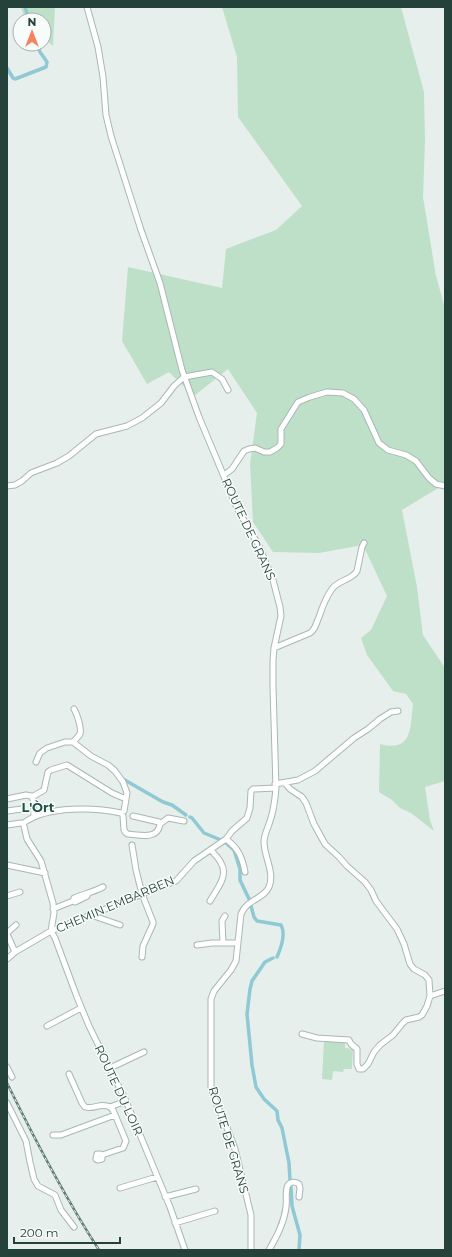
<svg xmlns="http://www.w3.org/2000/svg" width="452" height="1257" font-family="Montserrat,sans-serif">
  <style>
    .green { fill: #bfe0c8 }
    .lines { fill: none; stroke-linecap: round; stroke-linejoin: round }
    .canal { stroke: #8ec9d4; stroke-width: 3.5 }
    .minor-casing { stroke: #a8b8b2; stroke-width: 7 }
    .minor { stroke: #fff; stroke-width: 5 }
    .rail-casing { stroke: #5f7d75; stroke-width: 2.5 }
    .rail { stroke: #f7fbf9; stroke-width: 1; stroke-dasharray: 3; stroke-linecap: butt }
    .labels { text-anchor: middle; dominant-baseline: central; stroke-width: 3; stroke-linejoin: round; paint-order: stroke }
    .street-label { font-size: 12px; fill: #24423a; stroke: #f7fbf9 }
    .neighbourhood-label { font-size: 13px; font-weight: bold; fill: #1f5548; stroke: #f7fbf9 }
  </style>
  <rect width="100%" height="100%" fill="#e6efeb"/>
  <!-- green -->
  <path class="green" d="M21,7H55L53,46L44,38V20H25Z
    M222,7H401L424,92L425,141L423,197L436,276L445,308V484L402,510L417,587L423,635L445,668V781L425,787L430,820L434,831L411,813L400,808L392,800L379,792L380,744C413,753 410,727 413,704L406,694L393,691L367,655L361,638L371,630L387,596L363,545L319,553L273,552L253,522L250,464L257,413L228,369L194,396L169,372L147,384L122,341L128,267L222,288L226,249L276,230L302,206L238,117L237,57Z
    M324,1041L345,1042V1048L353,1049L352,1069H344L343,1072L333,1071L332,1080L322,1079Z"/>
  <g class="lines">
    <!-- canal -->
    <path class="canal" d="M25,7L29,20
      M7,68L13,78L15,79L46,67L47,62L40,52L37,44
      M123,779L163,802L172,805L186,815
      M190,817L192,818L204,833L221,840
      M226,843L234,850L240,869V880L249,899
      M251,906L254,917L257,921L281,925C286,934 281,948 277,957
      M273,958L265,962L252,981L250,989L247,1014L252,1065L256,1087L264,1099L277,1111L278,1120L282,1128L289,1163L290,1180
      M291,1187L292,1206L300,1235L299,1250"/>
    <defs>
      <path id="minor" d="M87,7L98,47L103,77L106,115L111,136L141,230L160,283L182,370L199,417L238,510L259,546L273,580L280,607L281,616L274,648L273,660V687L276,788C275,800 274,810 270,821C268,828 264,835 264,842C264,857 275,872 269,887C263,900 248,898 241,914L236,961L231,970L214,991L211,999V1087L216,1103L226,1125L235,1149L251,1215V1250
        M184,377L212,372L222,379L228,390
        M224,475L232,469L244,451L249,449L255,448L264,452H270L277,448L281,444V429L298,402L310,397L327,392L343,393L354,399L364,410L379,443L388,450L406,455L416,461L429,478L436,484L445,486
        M7,486L15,485L22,481L31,473L36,471L57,463L69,456L96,434L127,426L142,418L161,403L174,386L184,377
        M274,648L310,633C316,629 316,623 319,617C322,608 326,597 332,589C338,580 352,580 357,571L362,547L364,543
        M73,742C75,740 78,737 80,734C82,729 77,714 74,709
        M36,762L40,753L47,748L65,742H73L91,756L108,765L115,771L123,782L127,793L124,811
        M285,783L290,789L302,797L306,803L314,824L325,844L339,857L347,866L365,882L371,890L376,901L397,929L404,944L410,964L414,969L425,975L429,980L430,996L427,1006L422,1015L419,1017L406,1020L402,1024L393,1035L380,1045L374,1052L368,1064L363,1069H359L357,1064V1049L351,1044L349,1040L317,1038L302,1034
        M275,784L298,780L315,771L354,738L368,729L380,719L391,712L398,711
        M32,797L44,790L48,772L51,770L67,765L112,793L126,799
        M7,799L26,795L31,796L33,799L34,816
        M7,811L22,809
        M123,816L124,830L126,833L128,834C140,835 158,840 160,824
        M133,816L159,822L160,824L168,818L184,821
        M25,822C48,806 94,807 121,813
        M7,825L21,823
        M24,826L27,839L41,861L53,903L54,913L51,931
        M226,839C239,849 242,857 245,872
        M132,845L136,870L142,894L153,922V924L143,946L142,957
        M7,865L45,873
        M7,896L20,892
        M73,901L75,902L87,896L88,894
        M210,901C216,890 229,876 221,863C219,858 214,854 211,850
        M53,909L73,901L74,898C84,894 93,892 103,887
        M91,915L120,925
        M51,931L55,938L77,997L89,1026L126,1101L170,1207L185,1250
        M7,933L16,925
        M7,934L15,952
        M223,943L222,921L225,916
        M197,945L212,943H238
        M7,959L15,952L51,931L160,887L176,881L194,861L226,839L232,831L247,818L250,808L251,791L253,789L276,788
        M430,996L445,991
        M47,1026L81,1008
        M7,1067L12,1077
        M110,1068L144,1052
        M69,1074L82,1103L85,1107C94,1110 100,1102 110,1107
        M7,1103L26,1141L30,1162L34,1179L38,1186L55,1195L61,1210L74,1227
        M110,1107L126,1101
        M53,1135H61L115,1115
        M102,1155V1159L98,1160L96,1159L97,1154H100L102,1155L123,1148L126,1141L113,1110L110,1107
        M120,1188L157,1177
        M165,1197L196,1189
        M175,1223L215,1211
        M269,1250C277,1236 284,1223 286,1207C287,1201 285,1190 288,1185C291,1181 296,1182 299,1184L300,1188L299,1197"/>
    </defs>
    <!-- minor casing -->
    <use href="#minor" class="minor-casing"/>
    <!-- minor -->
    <use href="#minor" class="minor"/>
    <defs>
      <path id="rail" d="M7,1083C35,1140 64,1196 99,1250"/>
    </defs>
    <!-- rail casing -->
    <use href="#rail" class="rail-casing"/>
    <!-- rail -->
    <use href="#rail" class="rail"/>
  </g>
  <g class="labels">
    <!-- street labels -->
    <g class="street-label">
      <text transform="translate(249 529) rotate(65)">ROUTE DE GRANS</text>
      <text transform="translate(115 904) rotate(-23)">CHEMIN EMBARBEN</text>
      <text transform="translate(119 1090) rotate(65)">ROUTE DU LOIR</text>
      <text transform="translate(229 1140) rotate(73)">ROUTE DE GRANS</text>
    </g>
    <!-- neighbourhood labels -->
    <g class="neighbourhood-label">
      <text x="38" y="807">L'Òrt</text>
    </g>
  </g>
  <!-- border -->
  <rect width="452" height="1257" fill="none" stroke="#24423a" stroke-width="16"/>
  <!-- north arrow -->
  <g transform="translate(32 32)"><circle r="19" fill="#f7fbf9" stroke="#a3b1ad"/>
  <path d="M0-3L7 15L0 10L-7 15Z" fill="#f4845f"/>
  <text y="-6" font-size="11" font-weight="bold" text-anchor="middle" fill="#24423a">N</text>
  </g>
  <!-- scale -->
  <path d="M14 1237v6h106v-6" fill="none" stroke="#24423a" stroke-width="2"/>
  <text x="20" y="1237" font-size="12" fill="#24423a" stroke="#f7fbf9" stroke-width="3" paint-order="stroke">200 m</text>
</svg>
